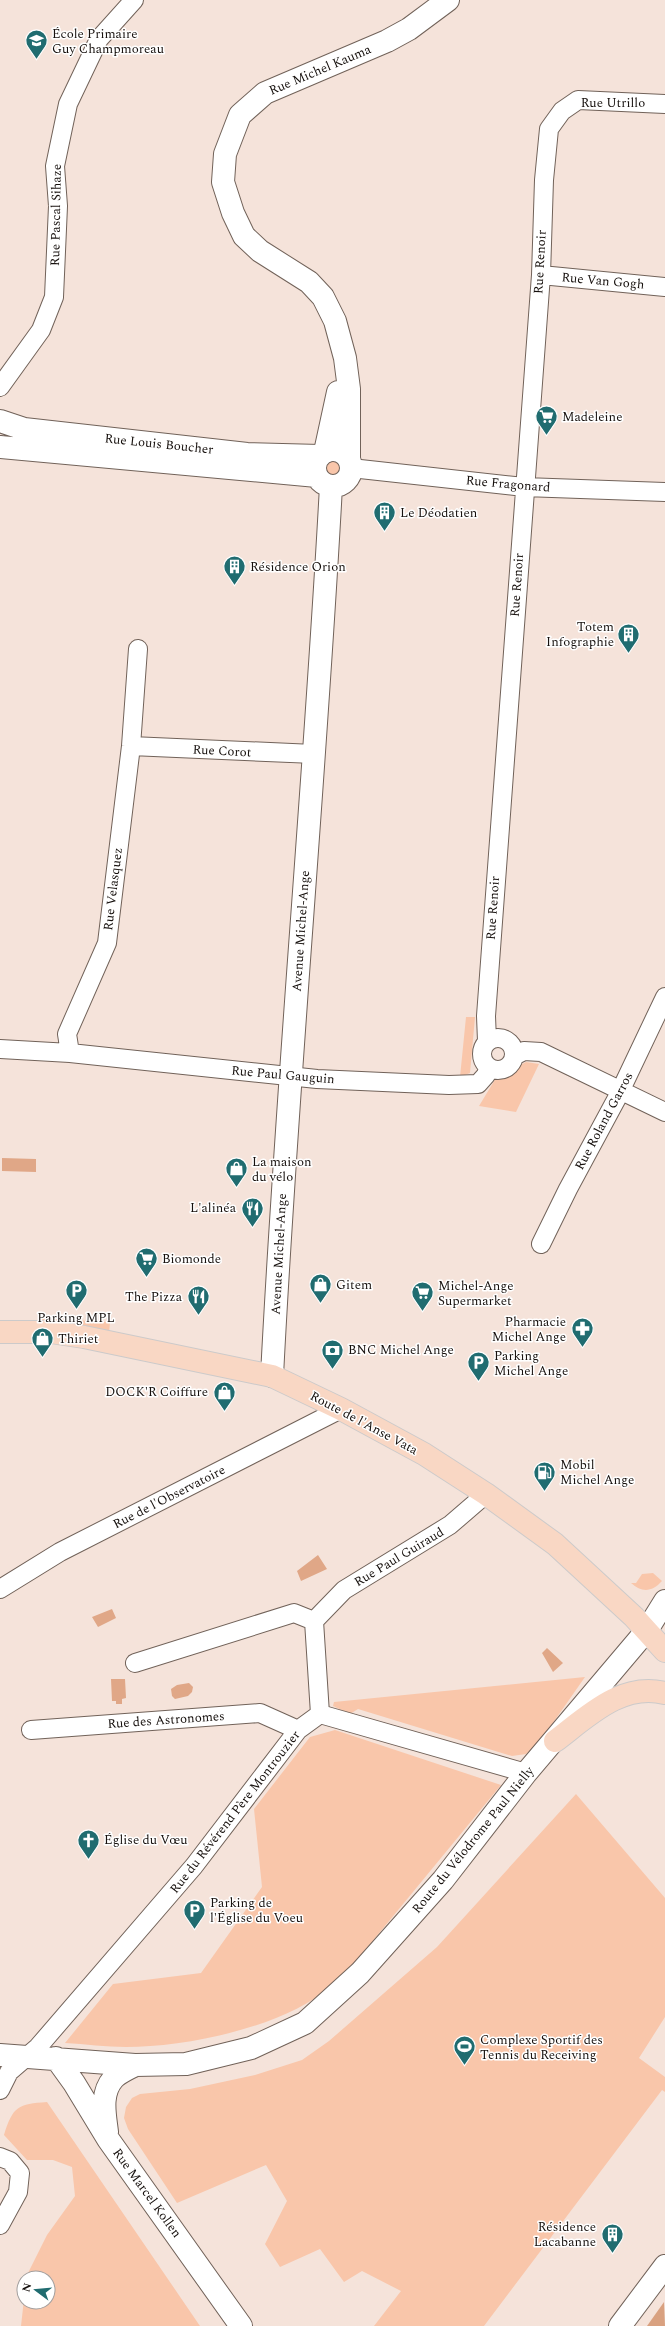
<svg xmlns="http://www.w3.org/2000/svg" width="665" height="2326" font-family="Spectral,serif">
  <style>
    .green { fill: #f9c6aa }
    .forest { fill: #d9a180 }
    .water { fill: #e0a787 }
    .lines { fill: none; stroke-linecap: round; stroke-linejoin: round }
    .minor-casing { stroke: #716259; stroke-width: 20 }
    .tertiary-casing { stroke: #716259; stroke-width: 24 }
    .secondary-casing { stroke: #716259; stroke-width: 24 }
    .primary-casing { stroke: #cccaca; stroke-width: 24 }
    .minor { stroke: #fff; stroke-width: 18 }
    .tertiary { stroke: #fff; stroke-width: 22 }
    .secondary { stroke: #fff; stroke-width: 22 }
    .primary { stroke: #f9d7c4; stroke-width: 22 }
    .labels { text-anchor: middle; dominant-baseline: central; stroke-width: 3; stroke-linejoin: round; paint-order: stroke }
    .poi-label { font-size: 13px; fill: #16100d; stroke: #fff; text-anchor: start }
    .street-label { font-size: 13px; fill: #16100d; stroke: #fff }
  </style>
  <rect width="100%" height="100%" fill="#f5e3da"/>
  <!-- green -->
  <path class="green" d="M321 469a12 12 0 1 1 24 0a12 12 0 1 1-24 0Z
    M466,1017H475L470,1073L460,1077Z
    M526,1062L539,1064L516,1112L479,1106L496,1078Z
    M40,1318L110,1322L109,1334L39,1325Z
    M653,1573L662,1581C652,1592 642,1593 631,1583H636L642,1574Z
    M585,1677L541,1740L526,1754L512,1756L358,1709L350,1714L333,1706L334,1702Z
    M335,1730L501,1785L357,1960C348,1969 340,1978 331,1986C285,2027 187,2047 126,2047C106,2047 85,2044 65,2043L113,1984L201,1973L262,1887L254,1809L310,1737Z
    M576,1794L665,1898V2017L639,2058L665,2077V2092L662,2090L484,2326H374L401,2291L362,2271L344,2282L320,2249L280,2267L265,2244L287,2201L266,2165L177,2203L128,2129L124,2118L126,2107L132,2098L140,2094L190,2089L255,2075L302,2060L329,2041L437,1947Z
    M47,2102L200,2326H21L24,2299V2302H48V2278H27V2275L47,2235L75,2196L72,2167L53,2160H27L4,2135C13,2106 18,2104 47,2102Z"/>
  <!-- forest -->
  <path class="forest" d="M664,2302L665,2326H647Z"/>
  <!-- water -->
  <path class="water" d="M2,1158L36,1159V1172L2,1171Z
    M318,1555L327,1569L301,1581L297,1571Z
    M112,1609L116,1618L98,1627L92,1617Z
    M547,1648L563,1663L553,1672L542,1653Z
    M111,1679H125L126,1698L122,1699V1704H116V1701H112Z
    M189,1683L193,1687L192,1692L188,1696L175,1699L172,1696L171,1689L177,1685Z"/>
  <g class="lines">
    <defs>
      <path id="minor" d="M541,275L665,287
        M0,387L41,330L54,297L58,206L55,166L68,104L99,39L134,0
        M351,468L524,487L665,492
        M131,746L314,754
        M482 1054a16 16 0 1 1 32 0a16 16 0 1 1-32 0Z
        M487,1041L486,1016L541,275L544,180L549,129L562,111L578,100L665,104
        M0,1049L70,1053L67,1034L107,943L131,746L138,649
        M70,1053L317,1079L449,1085L478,1084L486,1075L488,1068
        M514,1056L524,1051L541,1052L665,1112
        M541,1244L568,1189L617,1098L665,997
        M0,1589L60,1552L341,1409
        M135,1663L294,1613L314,1621
        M320,1714L314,1621L344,1590L450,1525L486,1494
        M31,1730L260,1713L298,1730
        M0,2090L9,2072L38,2047L194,1866L298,1730L320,1714L526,1773
        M0,2157L10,2161L20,2173L18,2192L0,2225"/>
      <path id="tertiary" d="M325,452L338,392
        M349,459V389L345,358L335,321L323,297L309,282L260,251L244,236L233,213L223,182L225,154L240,115L265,93L387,41L409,29L448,0
        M0,2055L135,2065L186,2064L251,2048L305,2023L360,1973L443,1880L526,1773L647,1630
        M56,2058L74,2083L108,2139L241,2326
        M107,2132C105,2115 100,2094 113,2079C118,2073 128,2069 135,2065
        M620,2326L665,2266"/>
      <path id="secondary" d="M0,421L24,429L247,454L320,456
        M0,447L317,476
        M315 468a18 18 0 1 1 36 0a18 18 0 1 1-36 0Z
        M272,1376C287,1079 315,783 331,486
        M647,1630L665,1601"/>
      <path id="primary" d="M0,1332H51L84,1337L272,1376L341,1409L424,1454L486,1494L555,1544L634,1617L665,1651
        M555,1741C587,1717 621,1682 665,1693"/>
    </defs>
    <!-- minor casing -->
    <use href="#minor" class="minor-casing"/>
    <!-- tertiary casing -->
    <use href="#tertiary" class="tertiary-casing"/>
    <!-- secondary casing -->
    <use href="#secondary" class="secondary-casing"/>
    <!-- primary casing -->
    <use href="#primary" class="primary-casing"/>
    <!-- minor -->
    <use href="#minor" class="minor"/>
    <!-- tertiary -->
    <use href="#tertiary" class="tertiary"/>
    <!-- secondary -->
    <use href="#secondary" class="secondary"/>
    <!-- primary -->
    <use href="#primary" class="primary"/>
  </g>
  <!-- icons -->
  <defs>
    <symbol id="school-pin" viewBox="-11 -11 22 30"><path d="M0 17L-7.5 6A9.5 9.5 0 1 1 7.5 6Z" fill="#206c70" stroke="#fff"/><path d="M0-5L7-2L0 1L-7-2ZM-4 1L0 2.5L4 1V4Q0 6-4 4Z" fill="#fff"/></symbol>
    <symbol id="supermarket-pin" viewBox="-11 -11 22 30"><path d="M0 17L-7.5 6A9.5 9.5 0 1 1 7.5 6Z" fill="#206c70" stroke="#fff"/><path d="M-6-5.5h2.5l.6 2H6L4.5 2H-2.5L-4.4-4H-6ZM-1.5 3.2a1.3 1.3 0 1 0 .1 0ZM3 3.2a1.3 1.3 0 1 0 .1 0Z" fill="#fff"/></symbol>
    <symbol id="building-pin" viewBox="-11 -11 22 30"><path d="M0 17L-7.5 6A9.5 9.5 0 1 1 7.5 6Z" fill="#206c70" stroke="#fff"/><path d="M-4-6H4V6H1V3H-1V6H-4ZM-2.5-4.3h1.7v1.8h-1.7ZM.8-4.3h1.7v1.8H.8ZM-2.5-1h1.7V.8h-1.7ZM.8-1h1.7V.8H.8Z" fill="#fff"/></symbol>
    <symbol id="shop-pin" viewBox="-11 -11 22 30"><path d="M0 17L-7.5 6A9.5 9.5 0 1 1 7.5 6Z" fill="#206c70" stroke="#fff"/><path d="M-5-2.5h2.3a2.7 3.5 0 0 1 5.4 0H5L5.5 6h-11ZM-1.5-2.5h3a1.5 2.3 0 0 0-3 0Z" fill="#fff"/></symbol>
    <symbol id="restaurant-pin" viewBox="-11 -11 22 30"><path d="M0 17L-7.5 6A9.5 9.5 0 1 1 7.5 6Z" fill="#206c70" stroke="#fff"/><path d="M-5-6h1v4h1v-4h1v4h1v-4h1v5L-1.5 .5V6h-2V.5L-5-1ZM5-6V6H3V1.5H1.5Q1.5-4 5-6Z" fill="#fff"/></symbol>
    <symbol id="parking-pin" viewBox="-11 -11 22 30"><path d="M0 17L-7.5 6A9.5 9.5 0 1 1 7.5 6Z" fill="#206c70" stroke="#fff"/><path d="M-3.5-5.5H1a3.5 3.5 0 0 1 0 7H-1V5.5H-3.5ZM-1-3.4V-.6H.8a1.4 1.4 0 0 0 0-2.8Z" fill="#fff"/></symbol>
    <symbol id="pharmacy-pin" viewBox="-11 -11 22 30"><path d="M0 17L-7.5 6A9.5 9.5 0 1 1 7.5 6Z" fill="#206c70" stroke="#fff"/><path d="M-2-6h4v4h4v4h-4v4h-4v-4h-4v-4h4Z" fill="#fff"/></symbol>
    <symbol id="bank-pin" viewBox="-11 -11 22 30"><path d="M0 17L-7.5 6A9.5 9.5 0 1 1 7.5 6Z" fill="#206c70" stroke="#fff"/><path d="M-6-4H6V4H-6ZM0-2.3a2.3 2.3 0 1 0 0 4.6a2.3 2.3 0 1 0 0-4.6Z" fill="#fff"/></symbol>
    <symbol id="fuel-pin" viewBox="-11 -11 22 30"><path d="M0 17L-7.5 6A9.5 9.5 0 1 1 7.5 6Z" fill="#206c70" stroke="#fff"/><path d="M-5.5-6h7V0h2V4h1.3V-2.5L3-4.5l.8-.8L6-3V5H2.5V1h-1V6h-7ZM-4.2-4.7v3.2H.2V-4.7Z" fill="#fff"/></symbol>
    <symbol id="church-pin" viewBox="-11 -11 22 30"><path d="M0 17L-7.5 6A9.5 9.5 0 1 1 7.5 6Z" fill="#206c70" stroke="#fff"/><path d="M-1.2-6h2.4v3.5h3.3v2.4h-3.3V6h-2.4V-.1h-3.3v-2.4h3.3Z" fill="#fff"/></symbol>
    <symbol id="stadium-pin" viewBox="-11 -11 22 30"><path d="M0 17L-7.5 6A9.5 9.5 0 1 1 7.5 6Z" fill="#206c70" stroke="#fff"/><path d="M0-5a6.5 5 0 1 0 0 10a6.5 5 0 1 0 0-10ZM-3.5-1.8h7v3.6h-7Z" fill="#fff"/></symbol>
  </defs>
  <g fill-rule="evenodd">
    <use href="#school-pin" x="24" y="28" width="25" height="34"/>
    <use href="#supermarket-pin" x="534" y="404" width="25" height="34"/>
    <use href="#building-pin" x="372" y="500" width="25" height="34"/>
    <use href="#building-pin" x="222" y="554" width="25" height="34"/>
    <use href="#building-pin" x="616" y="622" width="25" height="34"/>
    <use href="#shop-pin" x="224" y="1156" width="25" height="34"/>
    <use href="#restaurant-pin" x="240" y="1196" width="25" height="34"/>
    <use href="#supermarket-pin" x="134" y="1246" width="25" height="34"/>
    <use href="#shop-pin" x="308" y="1272" width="25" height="34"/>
    <use href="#parking-pin" x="64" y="1278" width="25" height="34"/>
    <use href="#supermarket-pin" x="410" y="1280" width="25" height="34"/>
    <use href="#restaurant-pin" x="186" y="1284" width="25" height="34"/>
    <use href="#pharmacy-pin" x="570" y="1316" width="25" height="34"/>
    <use href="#shop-pin" x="30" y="1326" width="25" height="34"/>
    <use href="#bank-pin" x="320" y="1338" width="25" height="34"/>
    <use href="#parking-pin" x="466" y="1350" width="25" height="34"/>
    <use href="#shop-pin" x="212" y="1380" width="25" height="34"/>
    <use href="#fuel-pin" x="532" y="1460" width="25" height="34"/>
    <use href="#church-pin" x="76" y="1828" width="25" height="34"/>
    <use href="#parking-pin" x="182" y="1898" width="25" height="34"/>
    <use href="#stadium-pin" x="452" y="2034" width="25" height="34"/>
    <use href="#building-pin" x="600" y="2222" width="25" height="34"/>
  </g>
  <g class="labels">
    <!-- poi labels -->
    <g class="poi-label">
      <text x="52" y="34">École Primaire<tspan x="52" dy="15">Guy Champmoreau</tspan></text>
      <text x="562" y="417">Madeleine</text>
      <text x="400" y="513">Le Déodatien</text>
      <text x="250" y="567">Résidence Orion</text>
      <text x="614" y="627" text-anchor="end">Totem<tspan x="614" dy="15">Infographie</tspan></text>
      <text x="252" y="1162">La maison<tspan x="252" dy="15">du vélo</tspan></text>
      <text x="236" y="1208" text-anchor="end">L'alinéa</text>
      <text x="162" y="1259">Biomonde</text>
      <text x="336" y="1285">Gitem</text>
      <text x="438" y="1286">Michel-Ange<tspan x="438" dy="15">Supermarket</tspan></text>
      <text x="182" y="1297" text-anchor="end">The Pizza</text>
      <text x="76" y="1318" text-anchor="middle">Parking MPL</text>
      <text x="566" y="1322" text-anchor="end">Pharmacie<tspan x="566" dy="15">Michel Ange</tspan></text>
      <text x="58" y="1339">Thiriet</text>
      <text x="348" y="1350">BNC Michel Ange</text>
      <text x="494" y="1356">Parking<tspan x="494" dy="15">Michel Ange</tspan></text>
      <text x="208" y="1392" text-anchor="end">DOCK'R Coiffure</text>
      <text x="560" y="1465">Mobil<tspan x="560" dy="15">Michel Ange</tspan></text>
      <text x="104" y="1840">Église du Vœu</text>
      <text x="210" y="1903">Parking de<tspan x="210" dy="15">l'Église du Voeu</tspan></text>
      <text x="480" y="2040">Complexe Sportif des<tspan x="480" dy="15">Tennis du Receiving</tspan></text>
      <text x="596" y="2227" text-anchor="end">Résidence<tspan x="596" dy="15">Lacabanne</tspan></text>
    </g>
    <!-- street labels -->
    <g class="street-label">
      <text transform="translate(320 70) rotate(-23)">Rue Michel Kauma</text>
      <text x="613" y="103">Rue Utrillo</text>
      <text transform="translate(56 215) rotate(-89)">Rue Pascal Sihaze</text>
      <text transform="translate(540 262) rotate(-87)">Rue Renoir</text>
      <text transform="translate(603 281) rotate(5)">Rue Van Gogh</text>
      <text transform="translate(159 444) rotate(6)">Rue Louis Boucher</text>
      <text transform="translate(508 484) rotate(5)">Rue Fragonard</text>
      <text transform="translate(517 585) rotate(-86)">Rue Renoir</text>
      <text transform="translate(222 751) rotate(3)">Rue Corot</text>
      <text transform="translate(113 889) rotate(-83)">Rue Velasquez</text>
      <text transform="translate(493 908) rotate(-86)">Rue Renoir</text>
      <text transform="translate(301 931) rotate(-86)">Avenue Michel-Ange</text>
      <text transform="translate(283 1075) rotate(5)">Rue Paul Gauguin</text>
      <text transform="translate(604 1121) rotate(-62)">Rue Roland Garros</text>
      <text transform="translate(279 1254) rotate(-87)">Avenue Michel-Ange</text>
      <text transform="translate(364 1423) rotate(28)">Route de l'Anse Vata</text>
      <text transform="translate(169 1497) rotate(-27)">Rue de l'Observatoire</text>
      <text transform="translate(399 1557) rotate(-31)">Rue Paul Guiraud</text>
      <text transform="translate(166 1720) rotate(-4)">Rue des Astronomes</text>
      <text transform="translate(235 1812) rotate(-52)">Rue du Révérend Père Montrouzier</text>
      <text transform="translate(473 1840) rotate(-51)">Route du Vélodrome Paul Nielly</text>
      <text transform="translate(147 2193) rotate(54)">Rue Marcel Kollen</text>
    </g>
  </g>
  <!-- north arrow -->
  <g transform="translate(36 2290) rotate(286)"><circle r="19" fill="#ffffff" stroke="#a29f9e"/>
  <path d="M0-3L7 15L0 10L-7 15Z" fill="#206c70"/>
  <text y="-6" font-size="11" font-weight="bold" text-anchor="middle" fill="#16100d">N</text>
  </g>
</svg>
